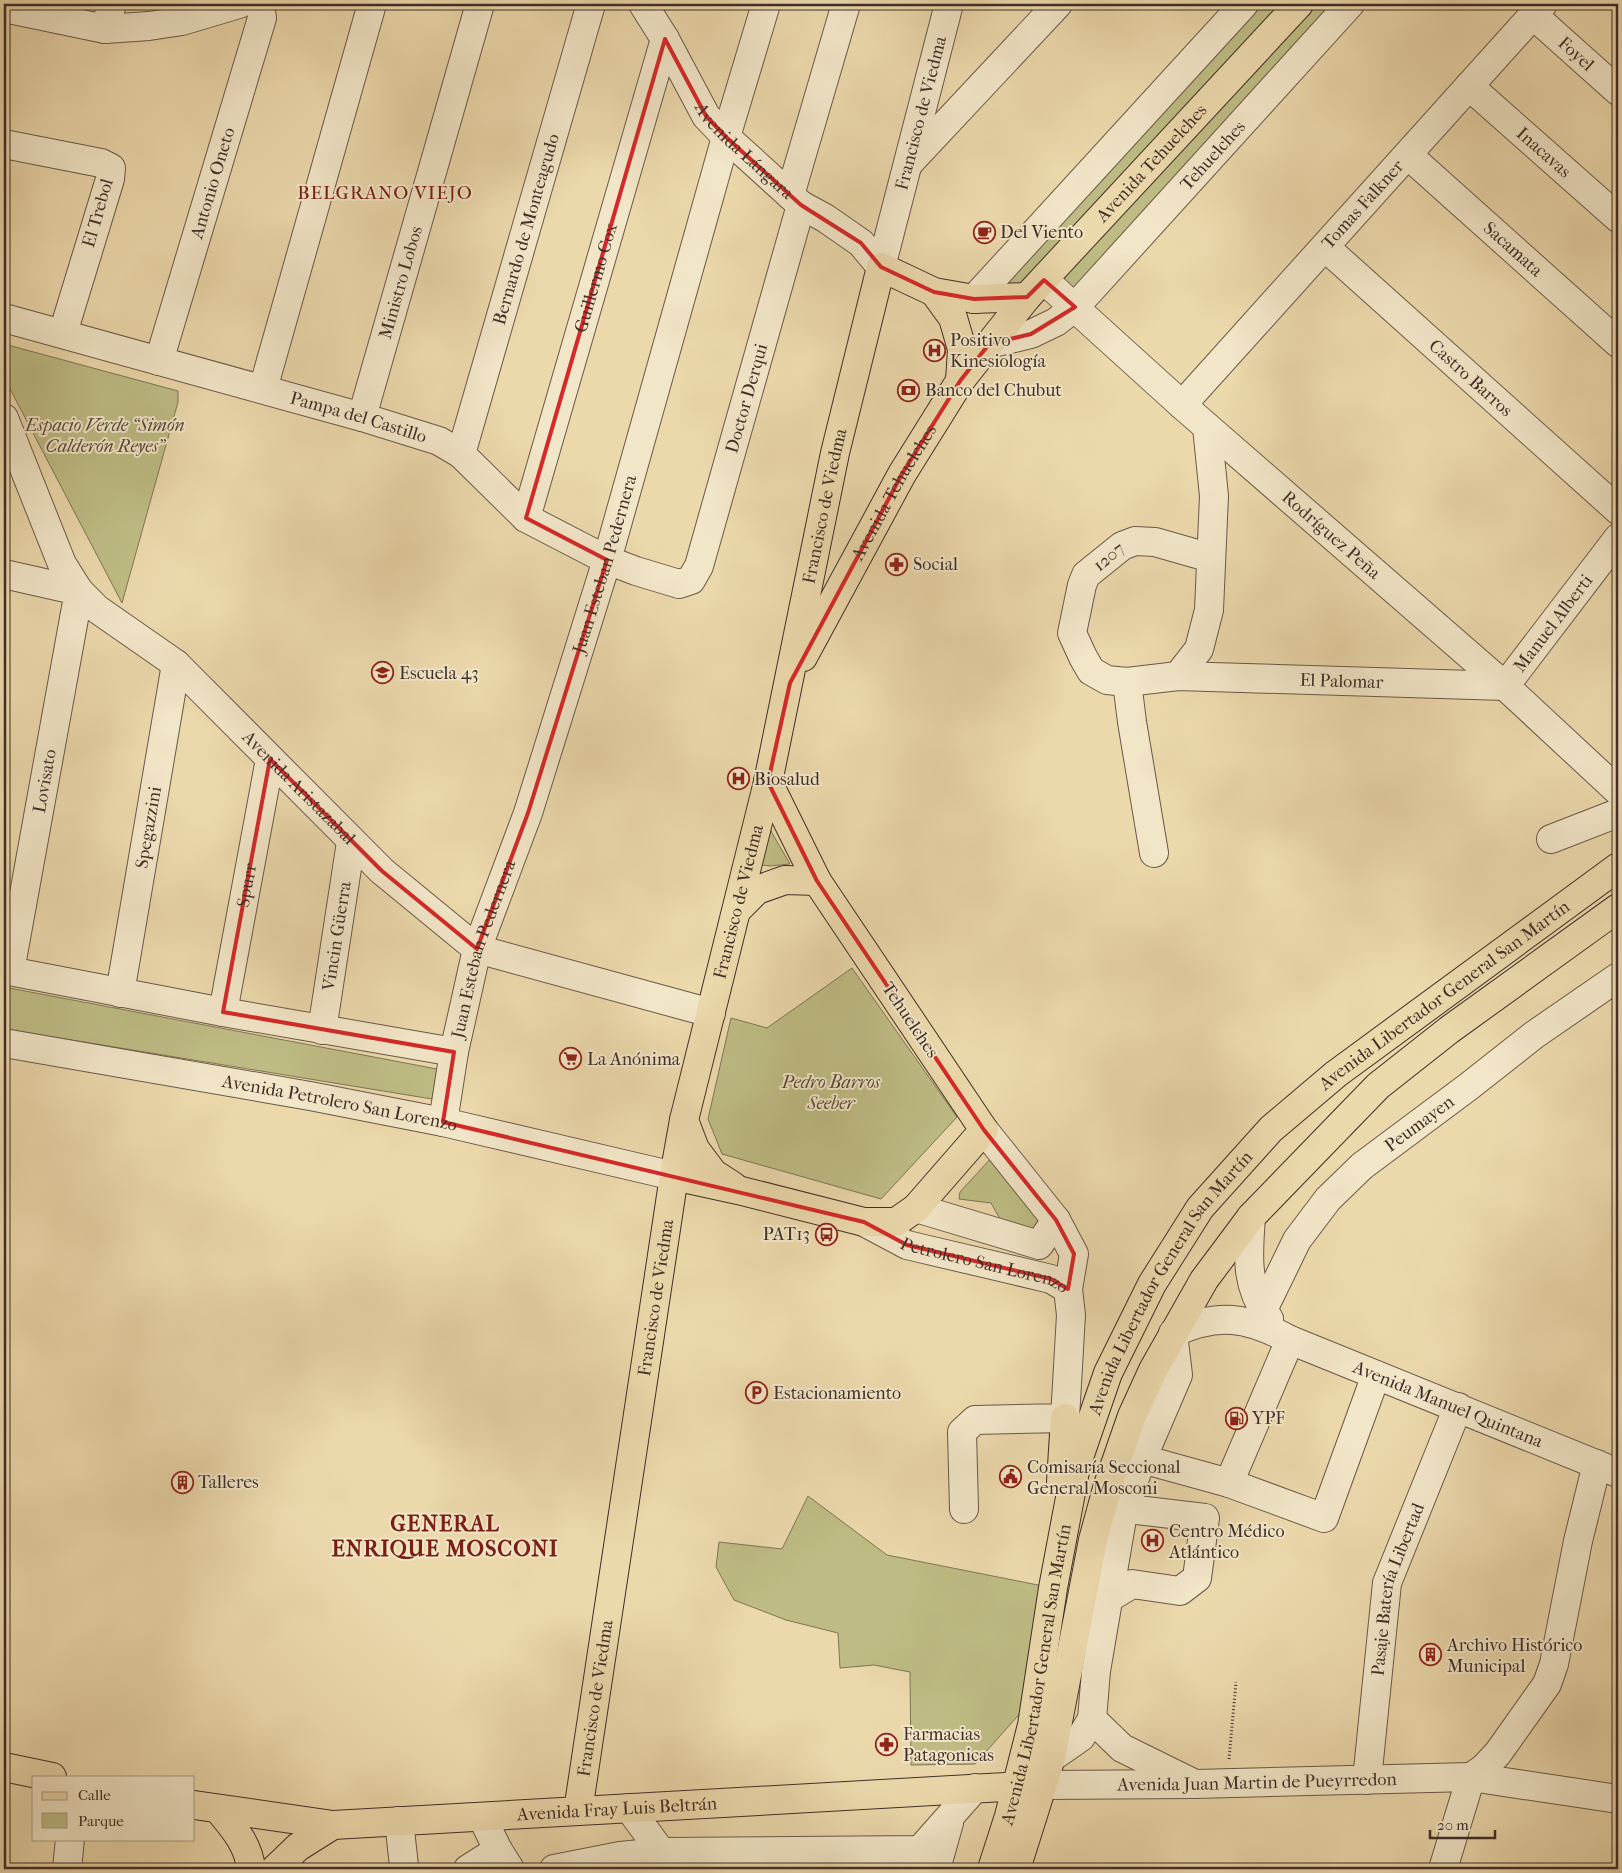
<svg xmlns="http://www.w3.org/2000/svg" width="1622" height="1873" font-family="'IM FELL French Canon',serif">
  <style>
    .green { fill: #bebc84; stroke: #7e7556 }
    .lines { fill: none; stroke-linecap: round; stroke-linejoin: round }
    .minor-casing { stroke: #6a5849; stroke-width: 30 }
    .major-casing { stroke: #3f2e28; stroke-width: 30 }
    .highway-casing { stroke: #3f2e28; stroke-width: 30 }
    .path { stroke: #3f2e28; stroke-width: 3; stroke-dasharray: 1 2.5; stroke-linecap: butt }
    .minor { stroke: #f2e6c8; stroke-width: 28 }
    .major { stroke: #ebd8ab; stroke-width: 28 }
    .highway { stroke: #ebd8ab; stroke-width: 28 }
    .marked { fill: none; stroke: #d62828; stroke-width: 4; stroke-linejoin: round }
    .labels { text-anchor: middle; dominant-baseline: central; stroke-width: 4; stroke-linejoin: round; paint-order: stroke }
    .street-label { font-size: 18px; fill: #3f2e28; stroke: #f2e6c8 }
    .poi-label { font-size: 18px; fill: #3f2e28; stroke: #f2e6c8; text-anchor: start }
    .park-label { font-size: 18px; font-style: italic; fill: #584a3a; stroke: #f2e6c8 }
    .neighbourhood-label { font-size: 19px; letter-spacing: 1px; fill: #7a1f14; stroke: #f2e6c8 }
    .district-label { font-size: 22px; font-weight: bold; letter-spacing: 1px; fill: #7a1f14; stroke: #f2e6c8 }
  </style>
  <rect width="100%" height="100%" fill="#ebd8ab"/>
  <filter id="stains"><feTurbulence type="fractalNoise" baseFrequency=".004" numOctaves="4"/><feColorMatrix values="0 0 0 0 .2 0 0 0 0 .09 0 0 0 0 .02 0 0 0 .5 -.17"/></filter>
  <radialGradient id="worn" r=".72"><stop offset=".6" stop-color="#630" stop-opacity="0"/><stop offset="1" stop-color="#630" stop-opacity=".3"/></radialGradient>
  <!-- green -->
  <path class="green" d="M1244,4H1350L1075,307L1044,280L974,299Z
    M4,344L178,391V402L122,603L9,387L4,385Z
    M760,802L772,833L790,864L770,866L744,863Z
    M852,968L957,1117L881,1199L722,1154L708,1119L731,1018L767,1028Z
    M4,987L437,1069L432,1099L4,1029Z
    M993,1156L1036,1210L1039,1228L1023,1234L1004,1226L991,1203L959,1199L960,1192Z
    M808,1496L887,1555L1043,1586L1024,1709L975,1764L911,1765L910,1672L874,1665L840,1668L838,1633L786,1620L734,1600L716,1567L719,1542L782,1549Z"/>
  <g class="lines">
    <defs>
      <g id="minor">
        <path id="s1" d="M643,4L665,39L706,116L726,137L801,205L825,218L861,243L881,267"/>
        <path d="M4,8L105,29L149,26L182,21L239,4"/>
        <path id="s2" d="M1533,15L1618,91"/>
        <path d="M105,29L112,4"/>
        <path id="s3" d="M1469,86L1618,218"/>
        <path d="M4,144L101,163L111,168L110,179L63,333"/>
        <path id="s4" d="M1408,155L1618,343"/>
        <path d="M909,163L1058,4"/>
        <path d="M790,195L846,4"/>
        <path id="s5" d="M1325,247L1618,510"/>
        <path id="s6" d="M881,267L949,4"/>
        <path id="s7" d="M1044,280L1182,405L1505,686L1618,791"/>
        <path d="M974,299L1244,4"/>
        <path id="s8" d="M4,318L362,417L439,441L461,454L526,518L607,560L636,571L679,584L691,580L699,566L801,205"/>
        <path id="s9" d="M989,344L1031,334L1056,322L1075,307L1350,4"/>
        <path id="s10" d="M159,361L262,18L260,4"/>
        <path d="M263,389L372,4"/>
        <path id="s11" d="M1182,405L1543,4"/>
        <path id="s12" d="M362,417L480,4"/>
        <path id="s13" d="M4,418L62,564L79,591L97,609L176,664L382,871L477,949L711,1013"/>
        <path id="s14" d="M461,454L591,4"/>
        <path id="s15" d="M526,518L665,39"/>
        <path d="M4,574L79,591L10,971"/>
        <path d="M1178,676L1199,649L1209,610L1214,496L1207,427"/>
        <path id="s16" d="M1127,682L1107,680L1091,671L1083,657L1072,633L1082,585L1086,575L1122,546L1135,541L1155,542L1211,558"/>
        <path id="s17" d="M1505,686L1618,538"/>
        <path d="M1551,839L1618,813"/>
        <path id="s18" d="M1154,853L1132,722L1127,682L1178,676L1505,686"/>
        <path d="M4,970L223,1012L454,1052"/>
        <path id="s19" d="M120,993L176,664"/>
        <path id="s20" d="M223,1012L270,759"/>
        <path id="s21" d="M322,1030L351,842"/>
        <path id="s22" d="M4,1043L310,1096L443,1122L674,1176"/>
        <path id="s23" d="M443,1122L454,1052L477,949L528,813L607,560L726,137L766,4"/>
        <path d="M984,1130L1056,1220L1074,1254L1068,1289"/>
        <path d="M916,1208L1039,1245L1056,1220"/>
        <path d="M1251,1217C1248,1258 1245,1284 1269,1319"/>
        <path id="s24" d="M864,1222L907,1245L1051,1279L1068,1289L1071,1315L1065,1418L975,1420L962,1432L964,1509"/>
        <path id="s25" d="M1263,1310L1297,1240L1328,1199L1362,1166L1468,1087L1534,1035L1618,977"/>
        <path d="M1142,1459L1229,1483L1324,1518L1376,1375"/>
        <path d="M1229,1483L1290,1340"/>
        <path d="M1109,1598L1132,1584L1180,1591L1197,1578L1205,1518L1137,1510L1127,1497"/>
        <path d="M1051,1758L1081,1737L1092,1719"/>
        <path d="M1471,1777L1484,1768L1498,1753L1547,1684L1554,1664L1578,1541L1597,1464"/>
        <path id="s26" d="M1367,1780L1387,1583L1458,1407"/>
        <path id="s27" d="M1195,1784L1122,1748L1092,1719L1096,1671L1124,1507L1142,1459L1178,1375L1173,1333C1218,1312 1248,1317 1290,1340L1618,1473"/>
        <path id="s28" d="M1042,1785L1195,1784L1471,1777L1618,1799"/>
        <path d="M629,1808L670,1864"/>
        <path d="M482,1817L498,1850L510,1869"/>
        <path d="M399,1821L404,1866L403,1869"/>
        <path d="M67,1869L70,1839"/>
        <path d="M468,1869L498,1850"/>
        <path d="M554,1869L620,1856L662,1852L920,1850L975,1788"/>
        <path d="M936,1869L949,1823"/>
        <path d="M1443,1869L1471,1777"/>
      </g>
      <g id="major">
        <path d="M934,292L953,318L962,349L960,381"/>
        <path id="s29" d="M803,657L902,474L960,381L1027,297L1299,4"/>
        <path d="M737,910L757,890L785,880L817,881"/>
        <path d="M684,1120L695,1149L713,1173L733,1186"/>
        <path d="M674,1176L738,1190L864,1222H896L916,1208L984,1130L817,881L768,782"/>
        <path d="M4,1767L52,1777"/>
        <path id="s30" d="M194,1805L333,1825L1040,1785"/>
        <path d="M218,1809C233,1827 249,1845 251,1869"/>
        <path id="s31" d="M578,1811L674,1176L684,1120L768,782L835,453L881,267L934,292L974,299L1027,297"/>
        <path d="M275,1869L298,1847L333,1825"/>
      </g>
      <g id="highway">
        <path d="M1061,1482L1065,1418"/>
        <path id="s32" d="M992,1869L1009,1816L1032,1725L1053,1588L1076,1466L1108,1373L1152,1284L1200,1208L1271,1129L1336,1074L1618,867"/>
        <path d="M1016,1869L1051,1758L1093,1540L1108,1485L1132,1416L1153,1370L1204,1280L1251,1217L1378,1086L1449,1030L1618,908"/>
      </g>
    </defs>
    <!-- minor casing -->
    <use href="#minor" class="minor-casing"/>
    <!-- major casing -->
    <use href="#major" class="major-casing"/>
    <!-- highway casing -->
    <use href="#highway" class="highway-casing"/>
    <!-- path -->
    <path class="path" d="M1229,1759L1236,1682"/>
    <!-- minor -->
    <use href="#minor" class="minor"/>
    <!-- major -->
    <use href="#major" class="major"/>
    <!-- highway -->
    <use href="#highway" class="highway"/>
  </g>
  <!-- marked area -->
  <path class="marked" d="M665,39L706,116L726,137L801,205L861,243L881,267L934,292L974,299L1027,297L1044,280L1075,307L1031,334L989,344L960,381L902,474L790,683L768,782L817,881L984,1130L1056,1220L1074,1254L1068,1289L1051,1279L907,1245L864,1222L443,1122L454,1052L223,1012L270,759L382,871L477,949L528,813L607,560L526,518Z"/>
  <!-- icons -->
  <defs>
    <symbol id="cafe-ring" viewBox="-11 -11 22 22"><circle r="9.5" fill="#f2e6c8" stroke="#8f2418" stroke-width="1.5"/><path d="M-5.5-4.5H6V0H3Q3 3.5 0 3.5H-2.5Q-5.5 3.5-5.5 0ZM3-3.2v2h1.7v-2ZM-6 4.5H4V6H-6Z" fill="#8f2418"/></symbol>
    <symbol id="hospital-ring" viewBox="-11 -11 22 22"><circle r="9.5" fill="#f2e6c8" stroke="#8f2418" stroke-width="1.5"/><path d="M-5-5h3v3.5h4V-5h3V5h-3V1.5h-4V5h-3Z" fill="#8f2418"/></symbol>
    <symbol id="bank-ring" viewBox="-11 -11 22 22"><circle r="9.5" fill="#f2e6c8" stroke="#8f2418" stroke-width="1.5"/><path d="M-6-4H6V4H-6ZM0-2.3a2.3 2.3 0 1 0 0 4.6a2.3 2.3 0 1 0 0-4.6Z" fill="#8f2418"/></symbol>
    <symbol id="pharmacy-ring" viewBox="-11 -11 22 22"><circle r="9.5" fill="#f2e6c8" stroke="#8f2418" stroke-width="1.5"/><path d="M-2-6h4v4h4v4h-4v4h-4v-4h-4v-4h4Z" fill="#8f2418"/></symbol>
    <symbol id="school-ring" viewBox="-11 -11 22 22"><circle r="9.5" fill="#f2e6c8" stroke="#8f2418" stroke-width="1.5"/><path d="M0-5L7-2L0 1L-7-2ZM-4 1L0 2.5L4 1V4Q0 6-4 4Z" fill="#8f2418"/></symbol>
    <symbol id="supermarket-ring" viewBox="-11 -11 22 22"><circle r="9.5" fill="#f2e6c8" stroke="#8f2418" stroke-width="1.5"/><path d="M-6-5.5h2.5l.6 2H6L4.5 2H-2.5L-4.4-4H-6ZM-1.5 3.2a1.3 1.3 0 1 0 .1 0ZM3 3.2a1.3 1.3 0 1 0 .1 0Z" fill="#8f2418"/></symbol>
    <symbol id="bus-ring" viewBox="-11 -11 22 22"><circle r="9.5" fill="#f2e6c8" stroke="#8f2418" stroke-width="1.5"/><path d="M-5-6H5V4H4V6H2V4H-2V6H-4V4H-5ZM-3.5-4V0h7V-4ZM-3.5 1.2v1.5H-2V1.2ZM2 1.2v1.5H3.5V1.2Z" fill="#8f2418"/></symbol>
    <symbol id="parking-ring" viewBox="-11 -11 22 22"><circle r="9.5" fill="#f2e6c8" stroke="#8f2418" stroke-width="1.5"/><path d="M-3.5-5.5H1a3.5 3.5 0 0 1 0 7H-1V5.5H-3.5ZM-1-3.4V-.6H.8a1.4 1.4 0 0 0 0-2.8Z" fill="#8f2418"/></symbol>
    <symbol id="fuel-ring" viewBox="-11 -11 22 22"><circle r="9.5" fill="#f2e6c8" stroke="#8f2418" stroke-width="1.5"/><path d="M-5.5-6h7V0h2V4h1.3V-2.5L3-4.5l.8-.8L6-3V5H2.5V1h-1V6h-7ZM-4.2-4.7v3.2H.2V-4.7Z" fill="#8f2418"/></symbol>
    <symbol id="civic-ring" viewBox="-11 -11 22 22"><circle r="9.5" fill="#f2e6c8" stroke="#8f2418" stroke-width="1.5"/><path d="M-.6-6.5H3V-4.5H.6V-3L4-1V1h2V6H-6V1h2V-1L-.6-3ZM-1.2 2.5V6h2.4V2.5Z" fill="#8f2418"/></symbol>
    <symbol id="building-ring" viewBox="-11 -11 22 22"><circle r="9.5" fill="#f2e6c8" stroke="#8f2418" stroke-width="1.5"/><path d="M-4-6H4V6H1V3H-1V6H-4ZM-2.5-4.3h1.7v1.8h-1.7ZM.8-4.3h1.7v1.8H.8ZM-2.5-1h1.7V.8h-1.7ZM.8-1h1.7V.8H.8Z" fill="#8f2418"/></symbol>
  </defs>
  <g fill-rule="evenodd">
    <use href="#cafe-ring" x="972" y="220" width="25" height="25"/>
    <use href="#hospital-ring" x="922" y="338" width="25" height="25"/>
    <use href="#bank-ring" x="896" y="378" width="25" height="25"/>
    <use href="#pharmacy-ring" x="884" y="552" width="25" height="25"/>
    <use href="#school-ring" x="370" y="660" width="25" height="25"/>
    <use href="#hospital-ring" x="726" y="766" width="25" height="25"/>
    <use href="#supermarket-ring" x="558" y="1046" width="25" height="25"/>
    <use href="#bus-ring" x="814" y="1222" width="25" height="25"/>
    <use href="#parking-ring" x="744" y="1380" width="25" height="25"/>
    <use href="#fuel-ring" x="1224" y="1406" width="25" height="25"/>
    <use href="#civic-ring" x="998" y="1464" width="25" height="25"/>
    <use href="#building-ring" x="170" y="1470" width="25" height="25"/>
    <use href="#hospital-ring" x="1140" y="1528" width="25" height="25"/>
    <use href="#building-ring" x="1418" y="1642" width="25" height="25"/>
    <use href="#pharmacy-ring" x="874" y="1732" width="25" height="25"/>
  </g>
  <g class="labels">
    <!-- street labels -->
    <g class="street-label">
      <text stroke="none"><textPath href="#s2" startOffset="58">Foyel</textPath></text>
      <text stroke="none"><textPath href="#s6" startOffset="159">Francisco de Viedma</textPath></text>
      <text stroke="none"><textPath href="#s1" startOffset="180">Avenida Lángara</textPath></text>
      <text stroke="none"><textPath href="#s3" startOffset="100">Inacavas</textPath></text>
      <text stroke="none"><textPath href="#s9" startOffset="300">Tehuelches</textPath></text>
      <text stroke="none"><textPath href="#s29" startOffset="608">Avenida Tehuelches</textPath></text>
      <text stroke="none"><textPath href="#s10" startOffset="186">Antonio Oneto</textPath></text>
      <text stroke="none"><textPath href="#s11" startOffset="270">Tomas Falkner</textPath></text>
      <text transform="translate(98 213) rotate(-74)">El Trebol</text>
      <text stroke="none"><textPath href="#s14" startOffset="234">Bernardo de Monteagudo</textPath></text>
      <text stroke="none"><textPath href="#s4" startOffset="141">Sacamata</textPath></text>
      <text stroke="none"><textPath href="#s15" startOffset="250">Guillermo Cox</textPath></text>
      <text stroke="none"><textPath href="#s12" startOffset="140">Ministro Lobos</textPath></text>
      <text stroke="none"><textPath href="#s5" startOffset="196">Castro Barros</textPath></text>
      <text stroke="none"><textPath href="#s8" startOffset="939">Doctor Derqui</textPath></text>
      <text stroke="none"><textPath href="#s8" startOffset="368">Pampa del Castillo</textPath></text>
      <text stroke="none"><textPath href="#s29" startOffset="188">Avenida Tehuelches</textPath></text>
      <text stroke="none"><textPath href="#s31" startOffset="1329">Francisco de Viedma</textPath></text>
      <text stroke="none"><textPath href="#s7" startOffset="384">Rodríguez Peña</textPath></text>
      <text stroke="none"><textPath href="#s16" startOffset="170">1207</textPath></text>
      <text stroke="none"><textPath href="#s23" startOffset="582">Juan Esteban Pedernera</textPath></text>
      <text stroke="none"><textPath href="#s17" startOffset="79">Manuel Alberti</textPath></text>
      <text stroke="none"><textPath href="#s18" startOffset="388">El Palomar</textPath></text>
      <text transform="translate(45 781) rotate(-80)">Lovisato</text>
      <text stroke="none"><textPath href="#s13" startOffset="485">Avenida Aristazabal</textPath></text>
      <text stroke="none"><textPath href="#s19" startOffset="168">Spegazzini</textPath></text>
      <text stroke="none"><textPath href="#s20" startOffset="129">Spurr</textPath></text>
      <text stroke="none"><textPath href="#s31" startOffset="924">Francisco de Viedma</textPath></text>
      <text stroke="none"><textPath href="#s21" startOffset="95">Vincin Güerra</textPath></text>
      <text stroke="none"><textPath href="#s23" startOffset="178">Juan Esteban Pedernera</textPath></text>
      <text stroke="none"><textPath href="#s32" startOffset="1025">Avenida Libertador General San Martín</textPath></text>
      <text transform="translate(910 1020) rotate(56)">Tehuelches</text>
      <text stroke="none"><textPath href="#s22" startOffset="341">Avenida Petrolero San Lorenzo</textPath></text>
      <text stroke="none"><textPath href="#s25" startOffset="248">Peumayen</textPath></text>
      <text stroke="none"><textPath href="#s24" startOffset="129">Petrolero San Lorenzo</textPath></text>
      <text stroke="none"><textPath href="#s32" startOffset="620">Avenida Libertador General San Martín</textPath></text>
      <text stroke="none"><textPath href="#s31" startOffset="519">Francisco de Viedma</textPath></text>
      <text stroke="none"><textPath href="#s27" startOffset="816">Avenida Manuel Quintana</textPath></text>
      <text stroke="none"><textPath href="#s26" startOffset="194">Pasaje Batería Libertad</textPath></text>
      <text stroke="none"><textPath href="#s32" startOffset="200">Avenida Libertador General San Martín</textPath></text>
      <text stroke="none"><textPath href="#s31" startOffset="114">Francisco de Viedma</textPath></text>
      <text stroke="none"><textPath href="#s28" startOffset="215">Avenida Juan Martin de Pueyrredon</textPath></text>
      <text stroke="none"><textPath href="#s30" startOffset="425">Avenida Fray Luis Beltrán</textPath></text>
    </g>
    <!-- poi labels -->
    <g class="poi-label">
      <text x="1000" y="232">Del Viento</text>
      <text x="950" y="340">Positivo<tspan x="950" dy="21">Kinesiología</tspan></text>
      <text x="925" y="390">Banco del Chubut</text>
      <text x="913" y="564">Social</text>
      <text x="399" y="673">Escuela 43</text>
      <text x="754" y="779">Biosalud</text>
      <text x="587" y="1059">La Anónima</text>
      <text x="810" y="1234" text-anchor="end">PAT13</text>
      <text x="773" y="1393">Estacionamiento</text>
      <text x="1252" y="1418">YPF</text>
      <text x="1027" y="1467">Comisaría Seccional<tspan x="1027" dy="21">General Mosconi</tspan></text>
      <text x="198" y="1482">Talleres</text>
      <text x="1169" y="1531">Centro Médico<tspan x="1169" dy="21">Atlántico</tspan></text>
      <text x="1447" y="1645">Archivo Histórico<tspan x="1447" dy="21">Municipal</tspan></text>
      <text x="903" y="1734">Farmacias<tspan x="903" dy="21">Patagonicas</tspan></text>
    </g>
    <!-- park labels -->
    <g class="park-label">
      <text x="105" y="425">Espacio Verde “Simón<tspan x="105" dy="21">Calderón Reyes”</tspan></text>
      <text x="831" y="1082">Pedro Barros<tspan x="831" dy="21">Seeber</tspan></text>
    </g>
    <!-- neighbourhood labels -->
    <g class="neighbourhood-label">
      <text x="385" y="193">BELGRANO VIEJO</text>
    </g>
    <!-- district labels -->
    <g class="district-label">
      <text x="445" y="1524">GENERAL<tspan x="445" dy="25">ENRIQUE MOSCONI</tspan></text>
    </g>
  </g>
  <!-- margin -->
  <rect width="1622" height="1873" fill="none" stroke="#ebd8ab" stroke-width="20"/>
  <rect x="5" y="5" width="1612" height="1863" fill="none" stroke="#3f2e28" stroke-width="2.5"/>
  <rect x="10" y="10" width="1602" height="1853" fill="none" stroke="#3f2e28"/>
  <!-- legend -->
  <rect x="32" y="1776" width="162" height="65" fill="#f2e6c8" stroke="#aa9c88"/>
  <rect x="42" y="1792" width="25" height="8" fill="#ebd8ab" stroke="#aa9c88"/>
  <text x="78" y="1800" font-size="15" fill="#3f2e28">Calle</text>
  <rect x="42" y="1813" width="25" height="15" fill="#bebc84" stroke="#aa9c88"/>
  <text x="78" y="1826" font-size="15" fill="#3f2e28">Parque</text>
  <!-- scale -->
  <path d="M1430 1830v8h65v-8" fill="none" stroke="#3f2e28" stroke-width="2.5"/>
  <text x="1437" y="1830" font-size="15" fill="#3f2e28" stroke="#f2e6c8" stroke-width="4" paint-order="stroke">20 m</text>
  <rect width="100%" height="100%" filter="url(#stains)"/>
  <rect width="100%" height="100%" fill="url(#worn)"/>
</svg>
